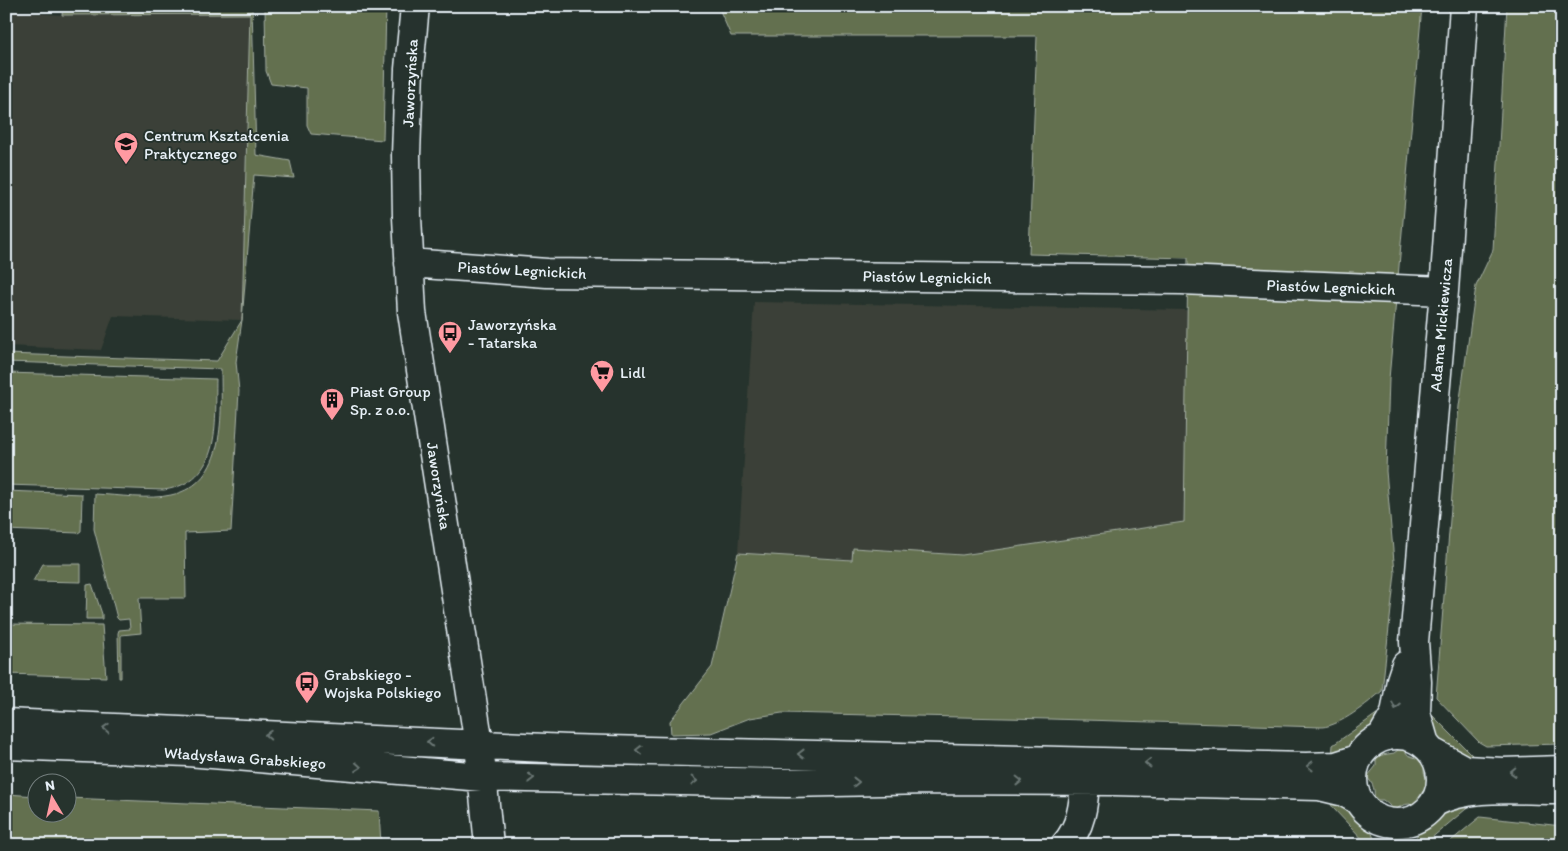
<svg xmlns="http://www.w3.org/2000/svg" width="1568" height="851" font-family="Itim,sans-serif">
  <style>
    .built { fill: #3a4138 }
    .green { fill: #636f50; stroke: #a6b0a4 }
    .lines { fill: none; stroke-linecap: round; stroke-linejoin: round }
    .minor-casing { stroke: #e8f1f8; stroke-width: 31 }
    .minor { stroke: #26332d; stroke-width: 28 }
    .oneway { stroke: #6a7674 }
    .labels { text-anchor: middle; dominant-baseline: central; stroke-width: 4; stroke-linejoin: round; paint-order: stroke }
    .street-label { font-size: 16px; fill: #e8f1f8; stroke: #26332d }
    .poi-label { font-size: 16px; fill: #e8f1f8; stroke: #26332d; text-anchor: start }
  </style>
  <rect width="100%" height="100%" fill="#26332d"/>
  <filter id="ink" filterUnits="userSpaceOnUse"><feTurbulence type="fractalNoise" baseFrequency=".02" numOctaves="2"/><feDisplacementMap in="SourceGraphic" scale="10" xChannelSelector="R" yChannelSelector="G"/><feConvolveMatrix kernelMatrix="1 2 1 2 8 2 1 2 1" color-interpolation-filters="sRGB"/></filter>
  <g filter="url(#ink)">
    <!-- built -->
    <path class="built" d="M6,11L62,15L250,14L242,320L113,316L101,350L6,346Z
      M754,302L1188,310L1184,522L962,555L854,548L852,560L738,553Z"/>
    <!-- green -->
    <path class="green" d="M63,6H252L256,155L290,161L294,178L254,175L242,320L236,362L239,391L231,531L185,533L186,598H139L141,633L121,635V678H119L118,633L119,630L130,629L129,619L119,620L117,618L94,529L95,494C117,495 150,500 171,495C228,483 221,413 221,369L6,362V354L217,361L242,320L250,14L62,15Z
      M265,6H386L383,140L311,134L307,125V88L271,84L266,71Z
      M718,6H1422L1389,379L1386,471L1395,573L1382,691C1368,703 1340,726 1322,727L1050,719L782,713L750,718L711,733L671,734L670,721L712,667L738,553L852,560L853,548L962,555L1184,522L1188,258L1029,254L1037,36H731Z
      M1507,6H1562V744L1486,746L1479,742L1436,697L1459,406L1476,286L1493,250Z
      M6,373L216,379C215,424 222,481 164,490L6,485Z
      M6,491L82,494L81,531L78,533L6,530Z
      M43,564H81V582L33,581Z
      M92,584L102,614V619H86L87,585Z
      M6,624L102,625L106,677L6,674Z
      M1385,708L1370,733L1362,739L1355,747L1332,758L1333,745Z
      M1429,712L1472,755L1473,759L1436,739Z
      M1402,747L1408,755L1426,762C1422,771 1424,776 1431,784C1423,790 1419,794 1418,805C1408,803 1403,804 1395,810L1383,800H1374C1375,790 1374,785 1367,777L1376,766V756L1394,753Z
      M6,794L37,796L38,814H68V798L379,811L381,845H6Z
      M1329,800C1337,803 1348,806 1355,811C1365,818 1374,833 1375,845H1368L1333,808Z
      M1472,804L1423,845H1411L1418,834L1437,822L1447,809Z
      M1480,817L1562,826V845H1446Z"/>
    <g class="lines">
      <defs>
        <path id="minor" d="M415,6L409,69L406,155L407,217L412,312L479,745L489,845
          M409,263L547,273L1181,280L1444,291
          M6,723L568,749L1306,767L1336,766L1358,759
          M1353 779a44 44 0 1 1 88 0a44 44 0 1 1-88 0Z
          M1381,738L1395,714L1401,680L1406,665
          M1425,744L1416,713L1417,682L1414,642L1444,291L1464,6
          M6,745L188,752L482,777L787,783L929,780L1113,781L1319,786L1344,792L1358,800
          M1434,753L1465,770L1503,772L1562,770
          M1435,802C1474,783 1519,791 1562,790
          M1065,845C1081,828 1084,804 1085,781"/>
      </defs>
      <!-- minor casing -->
      <use href="#minor" class="minor-casing"/>
      <!-- minor -->
      <use href="#minor" class="minor"/>
    </g>
    <!-- one-way arrows -->
    <defs><path id="oneway-chevron" d="M-2-3.5L2.5 0L-2 3.5" fill="none" stroke-width="1.6" stroke-linecap="round" stroke-linejoin="round" transform="scale(1.25)"/></defs>
    <g class="oneway">
      <use href="#oneway-chevron" transform="translate(1396 706) rotate(102)"/>
      <use href="#oneway-chevron" transform="translate(106 728) rotate(-177)"/>
      <use href="#oneway-chevron" transform="translate(268 735) rotate(-177)"/>
      <use href="#oneway-chevron" transform="translate(430 742) rotate(-177)"/>
      <use href="#oneway-chevron" transform="translate(639 750) rotate(-179)"/>
      <use href="#oneway-chevron" transform="translate(801 754) rotate(-179)"/>
      <use href="#oneway-chevron" transform="translate(1148 763) rotate(-179)"/>
      <use href="#oneway-chevron" transform="translate(1310 766) rotate(179)"/>
      <use href="#oneway-chevron" transform="translate(358 767) rotate(5)"/>
      <use href="#oneway-chevron" transform="translate(1513 772) rotate(178)"/>
      <use href="#oneway-chevron" transform="translate(531 778) rotate(1)"/>
      <use href="#oneway-chevron" transform="translate(694 781) rotate(1)"/>
      <use href="#oneway-chevron" transform="translate(1019 781) rotate(1)"/>
      <use href="#oneway-chevron" transform="translate(856 782) rotate(-1)"/>
    </g>
  </g>
  <!-- icons -->
  <defs>
    <symbol id="school-pin" viewBox="-11 -11 22 30"><path d="M0 17L-7.5 6A9.5 9.5 0 1 1 7.5 6Z" fill="#ff9aa2" stroke="#26332d"/><path d="M0-5L7-2L0 1L-7-2ZM-4 1L0 2.5L4 1V4Q0 6-4 4Z" fill="#111"/></symbol>
    <symbol id="bus-pin" viewBox="-11 -11 22 30"><path d="M0 17L-7.5 6A9.5 9.5 0 1 1 7.5 6Z" fill="#ff9aa2" stroke="#26332d"/><path d="M-5-6H5V4H4V6H2V4H-2V6H-4V4H-5ZM-3.5-4V0h7V-4ZM-3.5 1.2v1.5H-2V1.2ZM2 1.2v1.5H3.5V1.2Z" fill="#111"/></symbol>
    <symbol id="supermarket-pin" viewBox="-11 -11 22 30"><path d="M0 17L-7.5 6A9.5 9.5 0 1 1 7.5 6Z" fill="#ff9aa2" stroke="#26332d"/><path d="M-6-5.5h2.5l.6 2H6L4.5 2H-2.5L-4.4-4H-6ZM-1.5 3.2a1.3 1.3 0 1 0 .1 0ZM3 3.2a1.3 1.3 0 1 0 .1 0Z" fill="#111"/></symbol>
    <symbol id="building-pin" viewBox="-11 -11 22 30"><path d="M0 17L-7.5 6A9.5 9.5 0 1 1 7.5 6Z" fill="#ff9aa2" stroke="#26332d"/><path d="M-4-6H4V6H1V3H-1V6H-4ZM-2.5-4.3h1.7v1.8h-1.7ZM.8-4.3h1.7v1.8H.8ZM-2.5-1h1.7V.8h-1.7ZM.8-1h1.7V.8H.8Z" fill="#111"/></symbol>
  </defs>
  <g fill-rule="evenodd">
    <use href="#school-pin" x="112" y="130" width="28" height="38"/>
    <use href="#bus-pin" x="436" y="319" width="28" height="38"/>
    <use href="#supermarket-pin" x="588" y="358" width="28" height="38"/>
    <use href="#building-pin" x="318" y="386" width="28" height="38"/>
    <use href="#bus-pin" x="293" y="669" width="28" height="38"/>
  </g>
  <g class="labels">
    <!-- street labels -->
    <g class="street-label">
      <text transform="translate(410 83) rotate(-87)">Jaworzyńska</text>
      <text transform="translate(522 270) rotate(3)">Piastów Legnickich</text>
      <text transform="translate(927 277) rotate(1)">Piastów Legnickich</text>
      <text transform="translate(1331 287) rotate(2)">Piastów Legnickich</text>
      <text transform="translate(1441 325) rotate(-85)">Adama Mickiewicza</text>
      <text transform="translate(439 486) rotate(81)">Jaworzyńska</text>
      <text transform="translate(245 758) rotate(4)">Władysława Grabskiego</text>
    </g>
    <!-- poi labels -->
    <g class="poi-label">
      <text x="144" y="135">Centrum Kształcenia<tspan x="144" dy="18">Praktycznego</tspan></text>
      <text x="468" y="324">Jaworzyńska<tspan x="468" dy="18">- Tatarska</tspan></text>
      <text x="620" y="372">Lidl</text>
      <text x="350" y="391">Piast Group<tspan x="350" dy="18">Sp. z o.o.</tspan></text>
      <text x="324" y="674">Grabskiego -<tspan x="324" dy="18">Wojska Polskiego</tspan></text>
    </g>
  </g>
  <!-- margin -->
  <rect width="1568" height="851" fill="none" stroke="#26332d" stroke-width="25"/>
  <rect x="12" y="12" width="1543" height="826" fill="none" stroke="#e8f1f8" stroke-width="2" filter="url(#ink)"/>
  <!-- north arrow -->
  <g transform="translate(52 798) rotate(351)"><circle r="24" fill="#26332d" stroke="#747f7e"/>
  <path d="M0-4L9 19L0 12L-9 19Z" fill="#ff9aa2"/>
  <text y="-8" font-size="14" font-weight="bold" text-anchor="middle" fill="#e8f1f8">N</text>
  </g>
</svg>
